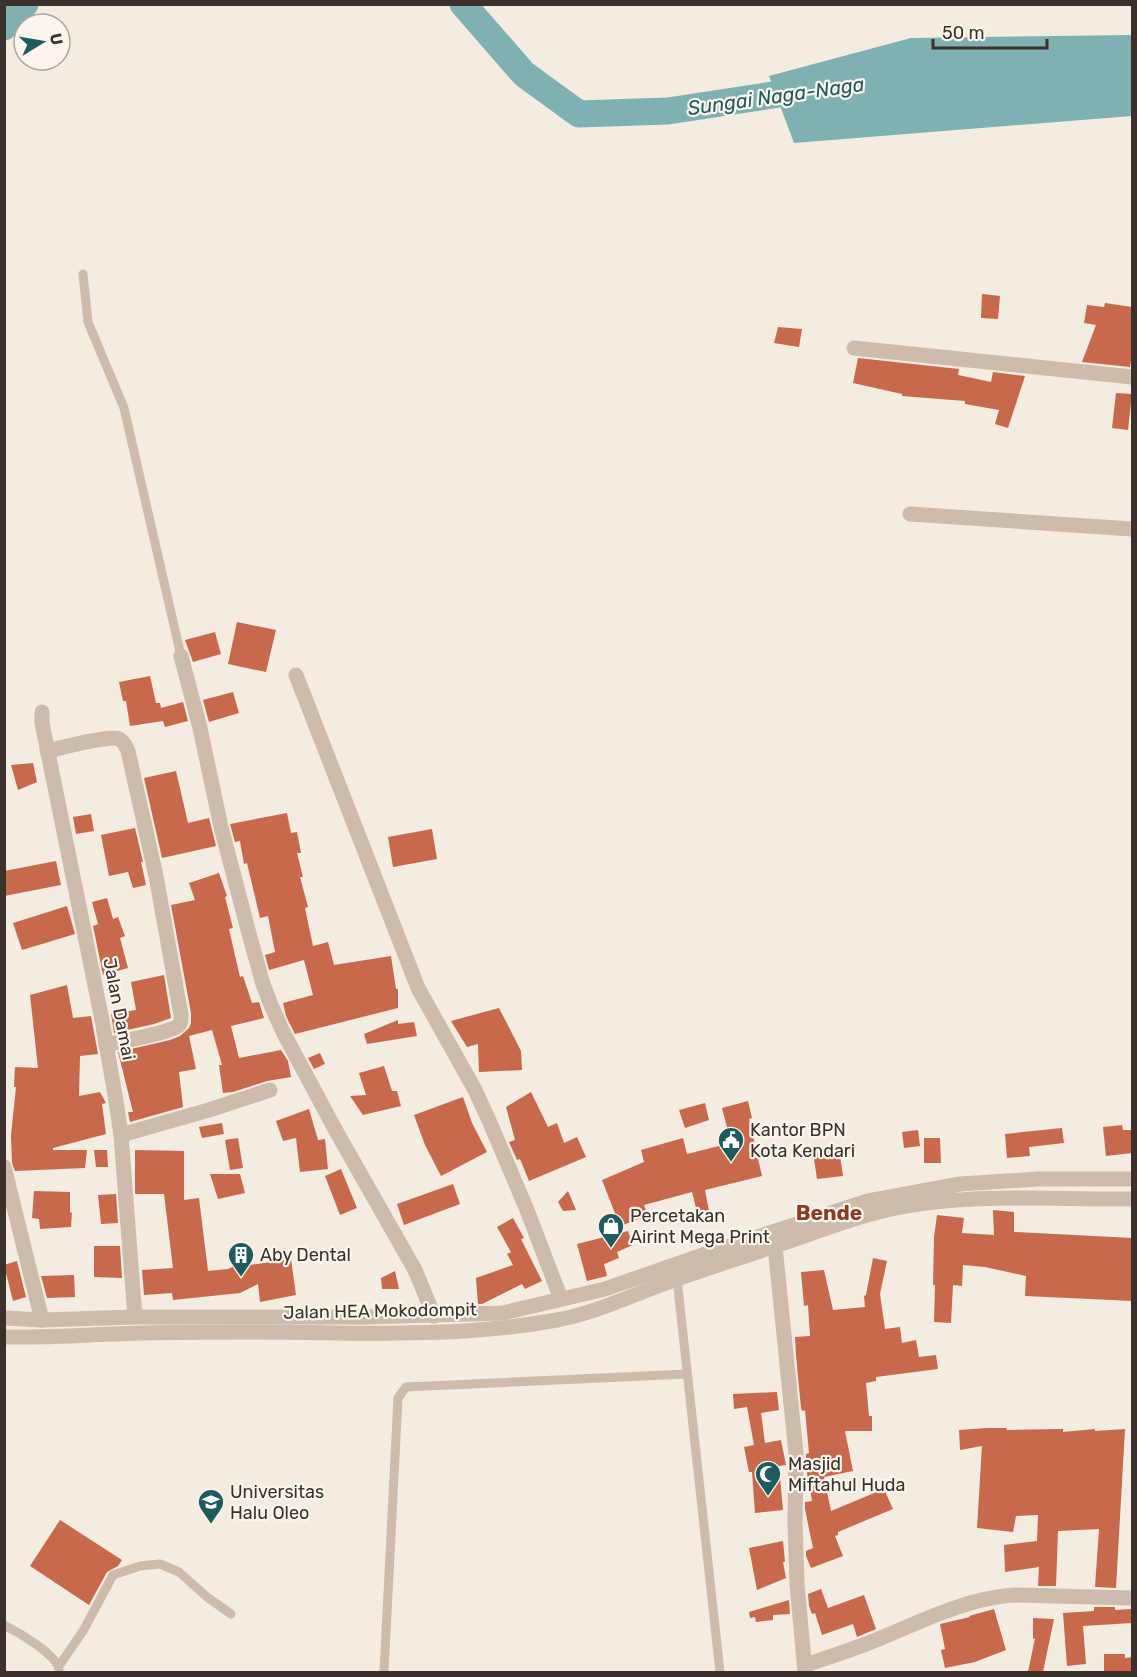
<svg xmlns="http://www.w3.org/2000/svg" width="1137" height="1677" font-family="Rubik,sans-serif">
<style>
.water{fill:#7fb0b2}
.lines{fill:none;stroke-linecap:round;stroke-linejoin:round}
.river{stroke:#7fb0b2;stroke-width:27}
.building{fill:#c8694b}
.service{stroke:#cdbbac;stroke-width:9}
.minor{stroke:#cdbbac;stroke-width:15}
.tertiary{stroke:#cdbbac;stroke-width:15}
.labels{text-anchor:middle;dominant-baseline:central;stroke-width:4.5;stroke-linejoin:round;paint-order:stroke}
.street-label{font-size:18px;fill:#3b302b;stroke:#fbf5ee}
.poi-label{font-size:18px;fill:#3b302b;stroke:#fbf5ee;text-anchor:start}
.water-label{font-size:20px;font-style:italic;fill:#1f5a5e;stroke:#fbf5ee}
.quarter-label{font-size:21px;font-weight:bold;fill:#8c3b22;stroke:#fbf5ee}
</style>
<rect width="100%" height="100%" fill="#f4ebe1"/>
<path class="water" d="M1132 35V116L794 143 769 76 911 38Z"/>
<g class="lines">
<g class="river">
<path d="M463 4 524 74 579 114 668 111 812 89"/>
<path d="M4 27 25 4"/>
</g>
</g>
<g class="building">
<path d="M982 294 1000 296 998 319 981 318Z"/>
<path d="M1105 303 1132 307V354L1130 367 1082 362 1096 325 1084 323 1087 305 1104 307Z"/>
<path d="M778 327 802 329 799 347 774 343Z"/>
<path d="M858 358 959 369 958 375 991 382 993 372 1025 376 1008 428 995 424 999 410 965 404V401L902 396V394L853 383Z"/>
<path d="M1116 393 1132 394 1128 430 1112 428Z"/>
<path d="M237 622 276 630 266 672 228 664Z"/>
<path d="M215 632 221 654 193 662 185 640Z"/>
<path d="M150 676 156 703H160L161 708 183 702 188 721 165 727 163 721 130 726 126 701H123L119 682Z"/>
<path d="M233 692 239 713 209 722 203 700Z"/>
<path d="M33 763 37 782 18 790 11 765Z"/>
<path d="M176 771 188 823 209 818 216 846 162 858 144 778Z"/>
<path d="M287 813 291 833 297 832 301 853H297L303 877H300L308 907 305 908 313 946 328 942 334 965 391 956 396 989H398V1008L295 1034 286 1016 283 1003 313 995 304 960 269 970 265 955 275 952 268 916 260 918 247 863 244 864 240 841 235 842 230 824Z"/>
<path d="M91 814 94 831 76 834 73 817Z"/>
<path d="M135 828 143 862H141L146 885 133 888 128 872 109 876 101 835Z"/>
<path d="M432 829 437 859 393 867 388 837Z"/>
<path d="M56 861 61 885 4 896V871Z"/>
<path d="M219 873 227 896 225 897 233 928 229 929 240 977 243 976 252 1003 259 1002 264 1018 231 1026 239 1058 281 1050 288 1061 291 1077 267 1081 233 1092 223 1093 219 1065H222L212 1030 189 1036 196 1069 179 1072 183 1107 130 1122 128 1112H133L118 1052 170 1040 180 1036 189 1028 191 1023V1013L171 905 195 900 189 883Z"/>
<path d="M107 898 113 919 118 917 125 936 120 938 128 968 103 975 93 926 98 924 92 902Z"/>
<path d="M67 906 75 934 22 950 13 923Z"/>
<path d="M164 975 171 1018 154 1024 114 1033 111 1014 136 1010 131 982Z"/>
<path d="M67 985 73 1018 91 1016 98 1054 80 1056 79 1096 100 1092 106 1103 102 1104 106 1134 53 1148V1150H87L85 1168 15 1171 12 1163 11 1135 16 1087H14L15 1067 38 1068 30 995Z"/>
<path d="M499 1008 521 1051 522 1070 479 1072 478 1044 467 1047 451 1021Z"/>
<path d="M398 1020V1024L414 1022 417 1036 367 1044 364 1034Z"/>
<path d="M320 1053 325 1064 314 1069 308 1058Z"/>
<path d="M384 1066 392 1091H397L401 1106 363 1115 350 1096 366 1095 359 1073Z"/>
<path d="M531 1092 548 1127 557 1123 564 1143 577 1137 586 1157 529 1181 520 1159 517 1160 509 1142 515 1140 506 1107Z"/>
<path d="M463 1097 472 1123 487 1152 441 1176 425 1145 414 1115Z"/>
<path d="M748 1101 752 1118 749 1119 762 1176 705 1190 709 1211 697 1212 692 1192 644 1205 648 1216 620 1226 602 1180 644 1162 641 1150 683 1138 687 1154 731 1143 722 1108Z"/>
<path d="M705 1103 709 1120 685 1128 679 1110Z"/>
<path d="M309 1109 318 1140 325 1139 328 1169 300 1172 296 1138 283 1141 276 1121Z"/>
<path d="M222 1123 224 1134 202 1138 199 1127Z"/>
<path d="M1122 1125 1123 1130H1132V1153L1106 1156 1103 1127Z"/>
<path d="M1062 1128 1064 1143 1029 1147 1030 1156 1007 1158 1005 1134Z"/>
<path d="M918 1130 920 1146 904 1148 902 1132Z"/>
<path d="M238 1138 243 1168 230 1170 225 1140Z"/>
<path d="M924 1138H940L941 1163H924Z"/>
<path d="M839 1149 843 1176 817 1179 813 1152Z"/>
<path d="M94 1150H107L108 1167H96Z"/>
<path d="M135 1150 184 1151V1200L199 1198 208 1271 228 1269 250 1259V1265L291 1259 296 1295 260 1302 258 1284 240 1293 173 1300 172 1293 144 1295 142 1270 173 1268 164 1194H135Z"/>
<path d="M341 1169 357 1208 340 1215 325 1176Z"/>
<path d="M210 1174H240L245 1193 218 1199Z"/>
<path d="M453 1184 460 1204 404 1225 397 1204Z"/>
<path d="M34 1191 70 1192V1212L72 1213 71 1227 40 1229 39 1219 32 1218Z"/>
<path d="M568 1191 576 1210 563 1211 558 1202Z"/>
<path d="M116 1194 118 1223 101 1224 98 1195Z"/>
<path d="M993 1210 1014 1212V1232L1132 1238V1301L1025 1296 1026 1276 985 1267 963 1265 962 1286 953 1285 951 1323 934 1322 935 1285H933L934 1237 937 1215 964 1218 962 1233 994 1235Z"/>
<path d="M513 1218 524 1238 521 1239 542 1281 525 1289 522 1284 482 1304H478L476 1278 513 1265 507 1254 511 1252 497 1227Z"/>
<path d="M628 1231 633 1245 617 1252 619 1258 604 1264 607 1276 587 1281 577 1244Z"/>
<path d="M94 1246H120L122 1278 94 1277Z"/>
<path d="M873 1258 887 1261 880 1294 885 1329 900 1327 902 1343 916 1340 919 1357 936 1355 938 1369 876 1377V1381L866 1383 869 1416H872V1431H845L853 1471 824 1477 831 1511 884 1489 893 1509 838 1532V1535L835 1536 843 1556 811 1568 806 1556V1551L813 1548 805 1509V1502L812 1501 806 1468V1454L809 1453 805 1410 802 1411 801 1408 796 1355 795 1337 810 1336 808 1305 804 1306 801 1272 824 1270 833 1310 865 1307 864 1296 866 1295Z"/>
<path d="M17 1261 26 1297 13 1301 4 1265Z"/>
<path d="M395 1271 399 1289H382L381 1278Z"/>
<path d="M74 1275 75 1297 47 1298 41 1276Z"/>
<path d="M777 1392 779 1410 761 1413 765 1443 781 1440 786 1465 779 1466 783 1510 755 1513 752 1472H749L744 1447 754 1445 747 1407 734 1409 733 1394Z"/>
<path d="M987 1428H1007L1006 1430 1063 1429V1432L1095 1429V1431L1125 1429 1116 1588 1095 1587 1099 1529 1058 1531 1056 1586H1038L1039 1567 1005 1572 1004 1545 1037 1541 1038 1515 1016 1516 1013 1532 977 1528 982 1446 960 1450 959 1430Z"/>
<path d="M60 1520 122 1560 118 1566 107 1572 89 1605 30 1566Z"/>
<path d="M783 1541 785 1562H783L786 1578 757 1590 749 1548Z"/>
<path d="M821 1589 828 1608 864 1595 876 1629 857 1637 853 1624 822 1635 815 1613 812 1614 809 1606 808 1594Z"/>
<path d="M789 1600 790 1614 773 1615V1620L756 1622 755 1617 750 1618 749 1612Z"/>
<path d="M1094 1607H1115V1610L1132 1609V1623L1083 1626 1086 1664 1067 1666 1063 1613 1094 1611Z"/>
<path d="M994 1609 1006 1650 975 1662 945 1668 941 1650 945 1649 940 1624 970 1617 969 1616Z"/>
<path d="M1033 1618 1054 1619 1043 1672H1028L1035 1638 1033 1639Z"/>
<path d="M1104 1654H1125V1658L1132 1657V1672H1104Z"/>
</g>
<g class="lines">
<g class="service">
<path d="M83 274 88 322 124 408 181 656"/>
<path d="M677 1279 720 1672"/>
<path d="M4 1625C18 1632 58 1655 59 1670"/>
<path d="M59 1666 83 1631 113 1575 140 1566 160 1564 179 1572 207 1597 231 1614"/>
<path d="M384 1672 398 1398 406 1387 687 1374"/>
</g>
<g class="minor">
<path d="M854 348 1132 377"/>
<path d="M910 514 1132 529"/>
<path d="M181 656 200 728 221 827 251 941 263 984 271 1005 283 1032 336 1131 415 1270 434 1316"/>
<path d="M296 675 418 988 475 1090 491 1125 527 1210 561 1299"/>
<path d="M42 712V723L102 1020 116 1101 121 1135 135 1317"/>
<path d="M47 751C61 748 109 735 119 739 124 741 126 747 128 751L156 876 181 1015C181 1018 182 1022 179 1025 173 1032 119 1042 106 1045"/>
<path d="M121 1135 209 1110 270 1090"/>
<path d="M4 1167 42 1320"/>
<path d="M775 1246 796 1453 795 1522 797 1584 805 1672"/>
<path d="M805 1665C829 1657 852 1650 876 1640 920 1622 964 1599 1013 1595L1132 1598"/>
</g>
<g class="tertiary">
<path d="M4 1318 42 1320 135 1317H365L503 1313 605 1289 714 1251 868 1201 960 1184 1038 1179H1132"/>
<path d="M4 1337C51 1338 97 1334 143 1333 179 1332 216 1332 252 1332 357 1332 454 1339 557 1320 595 1313 630 1296 666 1283 704 1269 743 1257 781 1244 817 1232 854 1217 891 1209 970 1192 1052 1200 1132 1199"/>
</g>
</g>
<defs>
<g id="civic-pin" transform="scale(1.35)"><path d="M0 17L-7.5 6A9.5 9.5 0 1 1 7.5 6Z" fill="#1f5a5e" stroke="#fbf5ee"/><path d="M-.6-6.5H3V-4.5H.6V-3L4-1V1h2V6H-6V1h2V-1L-.6-3ZM-1.2 2.5V6h2.4V2.5Z" fill="#fff"/></g>
<g id="shop-pin" transform="scale(1.35)"><path d="M0 17L-7.5 6A9.5 9.5 0 1 1 7.5 6Z" fill="#1f5a5e" stroke="#fbf5ee"/><path d="M-5-2.5h2.3a2.7 3.5 0 0 1 5.4 0H5L5.5 6h-11ZM-1.5-2.5h3a1.5 2.3 0 0 0-3 0Z" fill="#fff"/></g>
<g id="building-pin" transform="scale(1.35)"><path d="M0 17L-7.5 6A9.5 9.5 0 1 1 7.5 6Z" fill="#1f5a5e" stroke="#fbf5ee"/><path d="M-4-6H4V6H1V3H-1V6H-4ZM-2.5-4.3h1.7v1.8h-1.7ZM.8-4.3h1.7v1.8H.8ZM-2.5-1h1.7V.8h-1.7ZM.8-1h1.7V.8H.8Z" fill="#fff"/></g>
<g id="mosque-pin" transform="scale(1.35)"><path d="M0 17L-7.5 6A9.5 9.5 0 1 1 7.5 6Z" fill="#1f5a5e" stroke="#fbf5ee"/><path d="M3.5-4.9A6 6 0 1 0 3.5 4.9A5 5 0 1 1 3.5-4.9Z" fill="#fff"/></g>
<g id="university-pin" transform="scale(1.35)"><path d="M0 17L-7.5 6A9.5 9.5 0 1 1 7.5 6Z" fill="#1f5a5e" stroke="#fbf5ee"/><path d="M0-5L7-2L0 1L-7-2ZM-4 1L0 2.5L4 1V4Q0 6-4 4Z" fill="#fff"/></g>
</defs>
<g fill-rule="evenodd">
<use href="#civic-pin" x="731" y="1140"/>
<use href="#shop-pin" x="611" y="1226"/>
<use href="#building-pin" x="241" y="1255"/>
<use href="#mosque-pin" x="768" y="1474"/>
<use href="#university-pin" x="211" y="1502"/>
</g>
<g class="labels">
<g class="street-label">
<text transform="translate(119 1009) rotate(79)">Jalan Damai</text>
<text transform="translate(380 1311) rotate(-1)">Jalan HEA Mokodompit</text>
</g>
<g class="poi-label">
<text x="750" y="1130">Kantor BPN<tspan x="750" dy="21">Kota Kendari</tspan></text>
<text x="630" y="1216">Percetakan<tspan x="630" dy="21">Airint Mega Print</tspan></text>
<text x="260" y="1255">Aby Dental</text>
<text x="788" y="1464">Masjid<tspan x="788" dy="21">Miftahul Huda</tspan></text>
<text x="230" y="1492">Universitas<tspan x="230" dy="21">Halu Oleo</tspan></text>
</g>
<g class="water-label">
<text transform="translate(776 96) rotate(-8)">Sungai Naga-Naga</text>
</g>
<g class="quarter-label">
<text x="829" y="1212">Bende</text>
</g>
</g>
<rect width="1137" height="1677" fill="none" stroke="#3b302b" stroke-width="12"/>
<g transform="translate(42 42) rotate(79)"><circle r="28" fill="#fbf5ee" stroke="#aea6a0" stroke-width="1.5"/>
<path d="M0-4.5L10 22L0 15L-10 22Z" fill="#1f5a5e"/>
<text y="-9" font-size="16" font-weight="bold" text-anchor="middle" fill="#3b302b">U</text>
</g>
<path d="M933 39v9h114v-9" fill="none" stroke="#3b302b" stroke-width="3"/>
<text x="942" y="39" font-size="18" fill="#3b302b" stroke="#fbf5ee" stroke-width="4.5" paint-order="stroke">50 m</text>
</svg>
